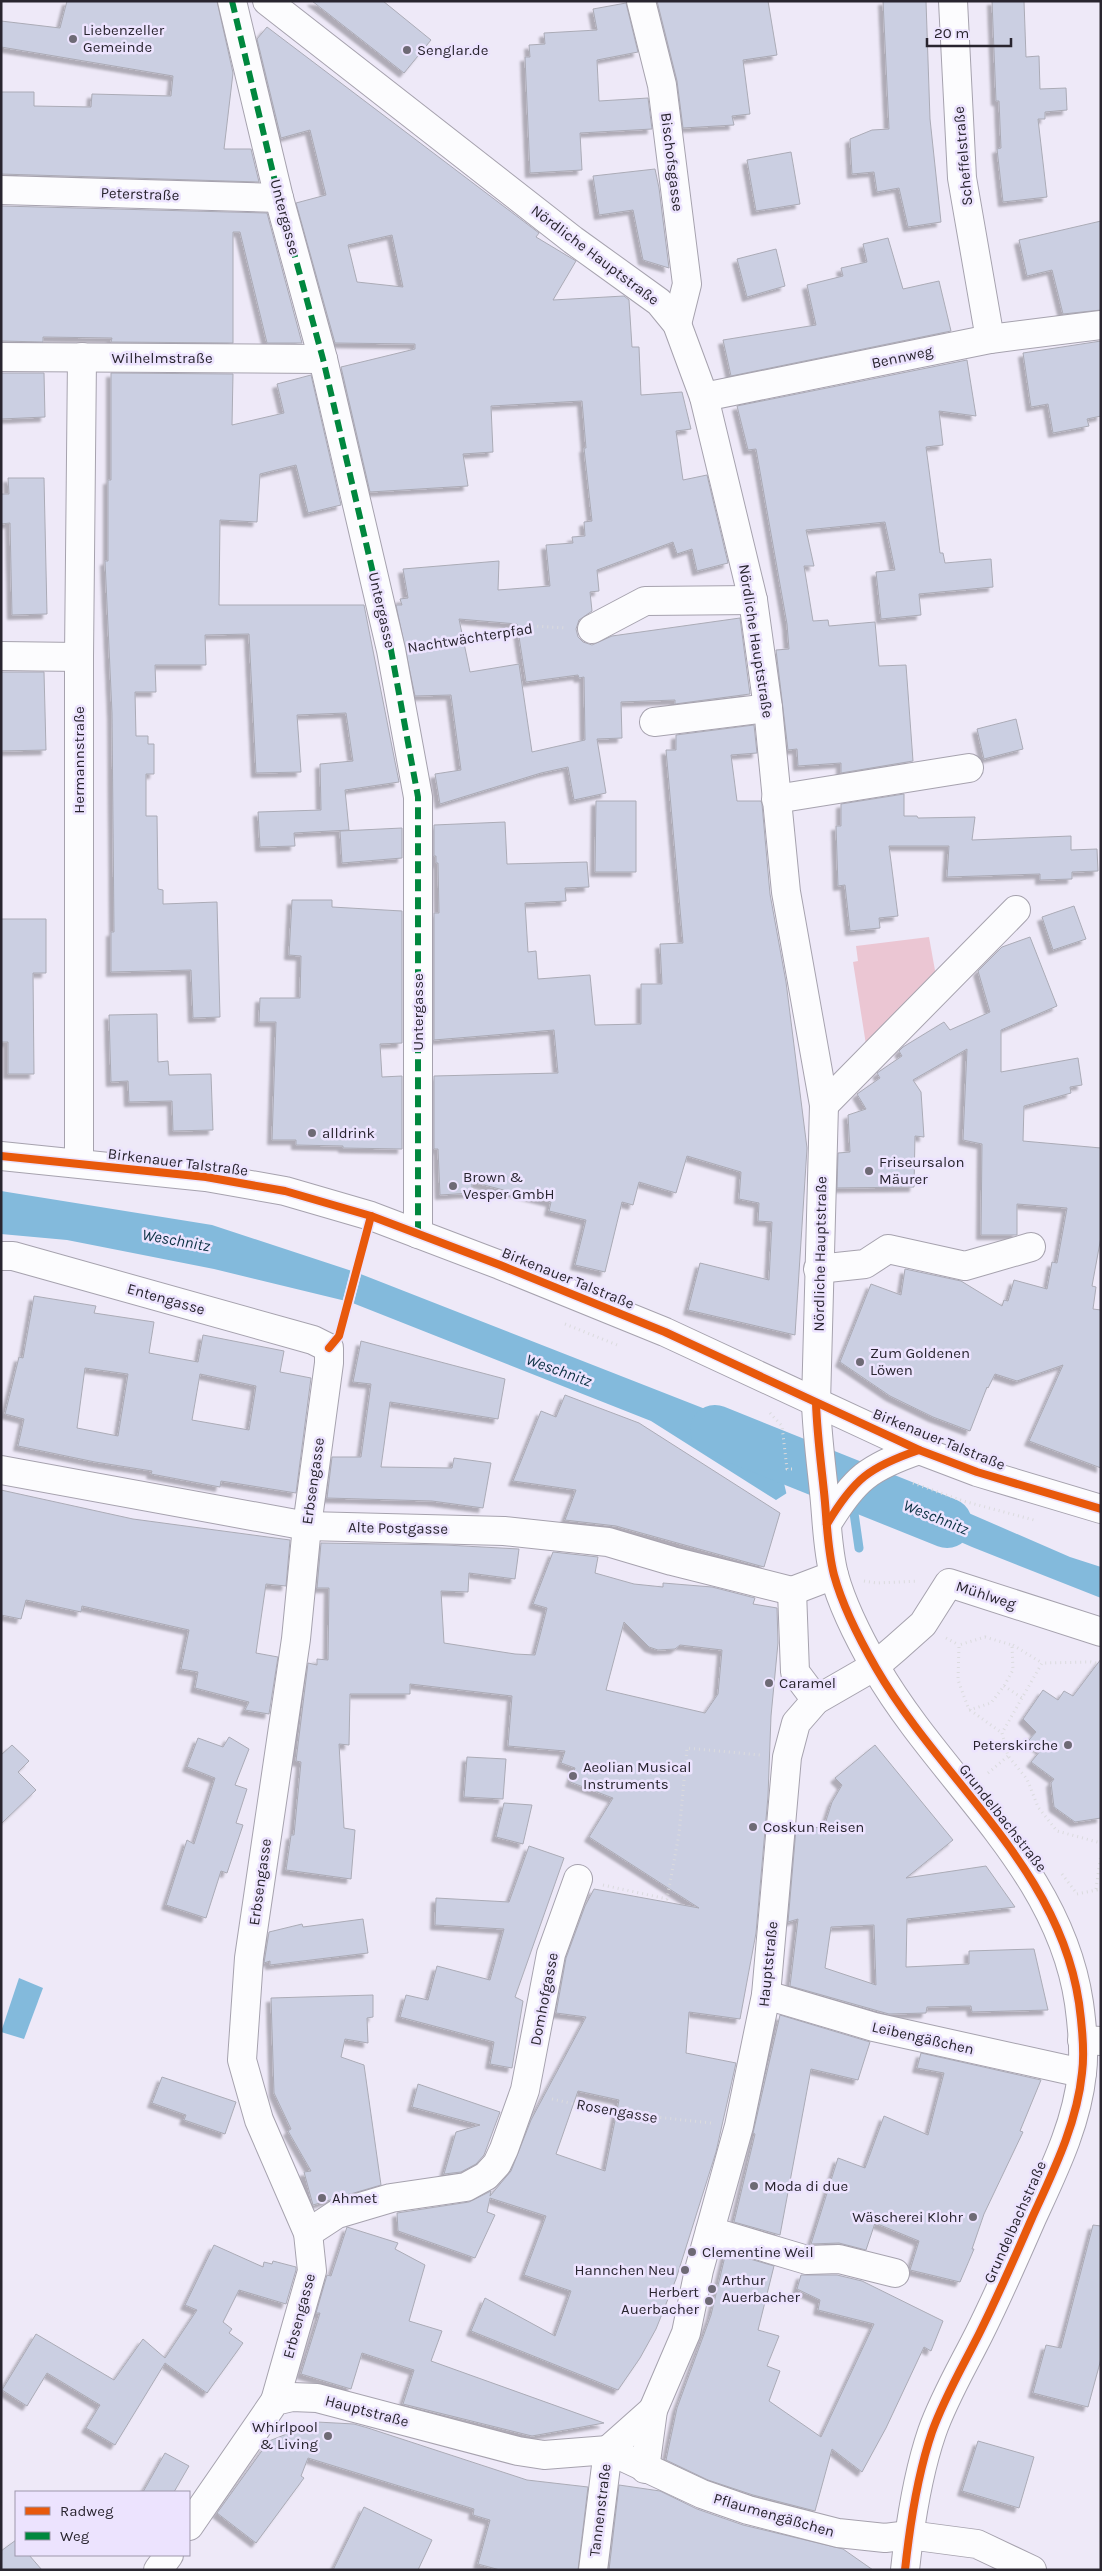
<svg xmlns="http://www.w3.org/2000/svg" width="1102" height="2571" font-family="Karla,sans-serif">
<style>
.green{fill:#ebc6d3}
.water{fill:#83badc}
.pier{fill:#eee9f8}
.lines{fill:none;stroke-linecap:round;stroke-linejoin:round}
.stream{stroke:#83badc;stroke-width:9}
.river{stroke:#83badc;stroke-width:50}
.building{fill:#cbcfe2;stroke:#ababb6;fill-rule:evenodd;filter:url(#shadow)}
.minor-casing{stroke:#a6a2ae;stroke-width:30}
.major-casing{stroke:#a6a2ae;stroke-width:30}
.path{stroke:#dbdbde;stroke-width:3;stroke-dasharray:1 4;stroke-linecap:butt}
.minor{stroke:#fcfcfe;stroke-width:28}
.major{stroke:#fcfcfe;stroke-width:28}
.quiet{stroke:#00873e;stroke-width:6;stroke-dasharray:12 6;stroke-linecap:butt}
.cycleway-casing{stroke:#ece3fe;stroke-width:11}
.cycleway{stroke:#e8590c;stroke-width:8}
.poi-dot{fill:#6e6a75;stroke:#ece3fe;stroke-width:2}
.labels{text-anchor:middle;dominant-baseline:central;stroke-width:5;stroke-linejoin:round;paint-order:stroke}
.poi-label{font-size:15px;fill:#29252f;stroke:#ece3fe;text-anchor:start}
.street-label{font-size:15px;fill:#29252f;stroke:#ece3fe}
.water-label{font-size:16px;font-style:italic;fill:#0b3143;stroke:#ece3fe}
</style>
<defs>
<filter id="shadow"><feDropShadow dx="-4.5" dy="4.5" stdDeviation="1" flood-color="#0004"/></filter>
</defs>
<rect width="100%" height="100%" fill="#eee9f8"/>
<path class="green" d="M929 937 936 976 867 1051 853 962 858 961 856 946Z"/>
<g class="water">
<path d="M1 1191 212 1225 358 1273 774 1436 787 1493 776 1500 651 1421 350 1302 214 1269 67 1240 1 1234Z"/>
<path d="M895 1485H904L1070 1557 1101 1567V1598L972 1547 878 1506Z"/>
<path d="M19 1978 43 1988 24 2039 1 2032Z"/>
</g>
<g class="pier">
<path d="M351 1268 362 1271 353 1306 342 1303Z"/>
<path d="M772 1432 777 1435 789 1493 787 1496Z"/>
<path d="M893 1483 909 1485H895L877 1508 876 1504Z"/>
</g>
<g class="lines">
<path class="stream" d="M852 1499 859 1548"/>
<path class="river" d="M715 1430 947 1523"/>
</g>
<g class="building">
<path d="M67 1H217L233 73 224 149H251L259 182 1 174V92H34V106L91 107 92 94 171 96 173 76 1 47V21L60 28Z"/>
<path d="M312 1H383L431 40 404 73Z"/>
<path d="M657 1H768L777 55 743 60 750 114 732 116 734 125 683 128 677 81Z"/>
<path d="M883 1H926L930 119 941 222 908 227 899 188 877 192 874 172 852 174 850 139 872 130 889 129Z"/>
<path d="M992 1H1024L1026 57 1039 56 1040 89 1066 88 1067 110 1045 112V119H1038L1047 197 1003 202 997 149 1001 148 999 101H996Z"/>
<path d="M626 3 638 52 597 60 599 101 648 98 652 129 580 133 582 170 530 173 525 57H530L529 45 545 44 544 33 597 30 593 9Z"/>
<path d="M267 27 539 233 536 237 576 261 553 300 624 296 629 300 632 347H639L641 395 682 392 691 429 676 431 683 480 707 475 728 563 697 571 692 549 677 554 673 542 597 570 599 591 590 592 592 611 579 620 576 629 578 637 583 642 592 645 612 636 740 618 750 694 675 704V700L621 702 622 738 597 739 606 793 574 800 568 767 541 773 440 804 435 774 461 770 451 695 415 696 396 605H402L400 599 408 598 403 569 499 561 498 590 550 586 546 545 573 543 572 537 585 536 584 522 592 521 584 448H586L582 401 491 406 493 452 463 454 468 486 370 492 341 367 415 349V344L335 343 296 203 326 195 310 130 281 138 257 39ZM392 235 403 287 357 282 348 245ZM459 619 517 624 526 682 578 675 579 678 584 677 585 740 532 752 519 664 470 672Z"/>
<path d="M791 152 800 204 756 211 747 160Z"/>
<path d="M655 169 659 188 669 268 643 260 633 210 599 215 593 176Z"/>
<path d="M1 206 267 213 302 343H267L240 232H233V343L111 342 112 338 43 337V342L1 341Z"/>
<path d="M1101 221V310L1063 314 1052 270 1027 276 1019 240Z"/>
<path d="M888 238 903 289 939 281 951 331 731 376 723 340 816 325 807 285 843 276 841 268 867 262 863 244Z"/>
<path d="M776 249 785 286 747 297 737 259Z"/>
<path d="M1101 341V416L1087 419 1089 426 1053 433 1048 404 1031 407 1023 353Z"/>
<path d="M967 360 976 416 939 411 943 445 926 447 940 553H943L945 563 991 559 993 587 919 594 921 615 881 619 876 572 895 570 885 522 806 530 814 566H804L813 621 828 620 829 626 875 622 879 666 906 665 913 761 841 773V763L798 766 797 749 788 750 776 650 789 649 787 624 756 449 748 450 737 406Z"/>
<path d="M1 373H44L45 417 1 419Z"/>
<path d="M111 373 233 374 232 425 284 413 277 384 311 375 341 505 308 513 296 465 260 474 257 522 220 520 219 605H364L399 782 345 790 349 830 294 833 295 846 260 847 258 812 321 810 320 764 353 761 346 713 297 715 301 772 256 773 249 634 205 635 206 665H155L156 692H135L136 736H148V744H154V774H146V816H157L158 889 163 890V904L217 902 220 1017 193 1018 191 970 111 972V932H114L112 713 105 561H108V480H111Z"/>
<path d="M8 478H44L47 614 12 615 10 523 1 524V494H9Z"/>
<path d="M1 672H44L46 750 1 751Z"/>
<path d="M1016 719 1023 749 984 759 977 729Z"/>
<path d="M754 725 757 753 731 755 737 801H761L762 804 770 894 786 982 807 1148 795 1335 688 1310 700 1263 769 1280 772 1222 758 1221 759 1203 739 1199 741 1172 687 1156 676 1193 639 1182 633 1205 622 1202 605 1272 575 1265 586 1220 549 1211 551 1202 472 1182V1193L440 1195 438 1149H434V1076L558 1073 554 1030 434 1040V913H439L438 863H436V856H434V825L505 822 507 864 587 862 589 887 565 888 566 901 525 903 528 952 536 951 538 979 590 975 595 1025 641 1024V984H662L660 944 683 943 666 750H676V735Z"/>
<path d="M904 794V816H917L918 818 975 817 972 840 1071 836V850L1097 849 1098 871 1072 872V879L1040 880V874L947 877 949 846H889L898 916 879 918 880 928 850 931 845 885 838 886 836 826H841V804Z"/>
<path d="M596 801H636V872H595Z"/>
<path d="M402 828V858L342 863 340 831Z"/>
<path d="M292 900H332V907L402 911V1043L380 1044 382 1077 402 1076V1149L343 1148V1146L296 1145V1140H272L276 1022H259L260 998H300L301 956 289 955Z"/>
<path d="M1074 906 1086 939 1053 950 1042 917Z"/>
<path d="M1 919H46V973H33L34 1074H8V1042H1Z"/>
<path d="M1030 937 1057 1006 1001 1030V1072L1078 1058 1082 1085 1070 1087 1071 1093 1024 1106 1023 1141 1101 1148V1237L1092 1286 1096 1287 1093 1309 1101 1310V1468L1029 1441 1063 1365 1017 1381 995 1374 988 1388 987 1387 970 1431 933 1417 890 1396 840 1362 871 1284 901 1295 905 1269 961 1281 1002 1306 1004 1300 1008 1301 1014 1280 1047 1289 1052 1262 1057 1263 1067 1208 1017 1204V1235H981L982 1144 963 1140 967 1049 913 1080 921 1092 924 1137 915 1136 914 1187 837 1188 838 1153 850 1152 848 1115 866 1109 857 1094 880 1078 877 1073 902 1056 899 1051 903 1047 944 1022 950 1030 990 1012 978 971 1002 947Z"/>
<path d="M157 1014 158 1062 168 1061 169 1075 211 1074 213 1130 173 1131 172 1101 129 1102 128 1081 111 1082 109 1015Z"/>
<path d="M34 1296 96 1306 94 1313 154 1322 149 1353 198 1362 203 1335 284 1351 280 1372 311 1378 296 1493 221 1481 220 1487 151 1474 152 1471 95 1462 18 1446 24 1419 5 1414 19 1357 23 1358ZM85 1368 128 1374 118 1436 77 1428ZM200 1374 256 1386 249 1430 192 1420Z"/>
<path d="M361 1341 505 1379 498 1419 390 1402 381 1467 452 1468 454 1458 491 1463 483 1508 432 1501 327 1498 332 1457H361L371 1384 353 1382Z"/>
<path d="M565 1395 639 1423 780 1513 764 1567 616 1526 565 1520 576 1490 513 1481 541 1411 556 1417Z"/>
<path d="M1 1490 133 1519 290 1540 286 1586 266 1584 256 1653 278 1657 269 1714 245 1710 249 1702 195 1688 198 1672 181 1669 189 1630 82 1606 81 1612 26 1600 21 1619 1 1615Z"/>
<path d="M321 1543 445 1545 519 1549 515 1579 469 1573 468 1592 441 1591 444 1643 515 1654 535 1655 547 1608 533 1604 553 1552 598 1557 595 1573 634 1584 663 1587V1583L712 1587 755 1598 753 1604 777 1608 778 1643 771 1716 768 1796 756 1933 740 2019 689 2012 686 2053 736 2063 716 2152 676 2279 656 2329 640 2358 618 2390 471 2331 485 2298 555 2336 571 2291 524 2275 546 2216 490 2198 487 2212 495 2215 475 2258 398 2231 397 2213 469 2202 491 2191 490 2196 511 2171 531 2120 586 2017 556 2013 566 1958 585 1906 594 1889 699 1908 589 1837 613 1798 570 1782 575 1768 561 1763 565 1751 508 1746 512 1696 410 1684V1694H350L349 1745 339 1744 344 1828 355 1830 351 1879 286 1870 291 1835H294L301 1762 296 1761 308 1663 317 1665V1659L328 1660 329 1588H317ZM624 1622 649 1647 658 1650 675 1649 680 1645 722 1650 718 1694 705 1713 606 1690ZM578 2091 619 2100 605 2171 556 2154Z"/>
<path d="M1101 1659V1818L1075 1822 1054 1807 1051 1783 1054 1779 1031 1762 1041 1750 1029 1740 1036 1732 1023 1719 1043 1690 1058 1700 1064 1691 1073 1696Z"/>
<path d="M229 1737 249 1749 235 1785 247 1789 236 1823 243 1825 227 1873 221 1871 206 1918 166 1905 187 1840 194 1844 215 1778 187 1767 198 1738 223 1747Z"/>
<path d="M12 1745 29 1761 18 1772 36 1790 1 1824V1755Z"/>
<path d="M875 1745 953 1840 906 1878 986 1866 1015 1907 907 1919 906 1967 969 1964V1951L1034 1949 1048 2010 972 2012 971 2006 927 2007 926 2013 889 2014 790 1986 798 1919 788 1922 796 1829 824 1827 832 1802 842 1785 835 1778ZM874 1925 876 1985 825 1968 831 1927Z"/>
<path d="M467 1757 506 1759 503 1799 464 1797Z"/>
<path d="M504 1803 532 1805 523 1844 496 1837Z"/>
<path d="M529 1846 564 1858 515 1997 523 2001 512 2068 490 2064 494 2042 400 2017 406 1995 428 2000 437 1966 490 1980 504 1929 435 1925 436 1898 509 1902Z"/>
<path d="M363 1919 368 1953 270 1965V1961L264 1963 269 1932 302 1924 303 1927Z"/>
<path d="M373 1995V2017L367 2018 368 2043 345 2039 341 2057 364 2065 381 2185 313 2205 304 2172 311 2171 288 2131 291 2129 274 2093 271 1998Z"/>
<path d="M780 2015 870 2042 858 2080 811 2069 780 2235 734 2222 755 2134 753 2133Z"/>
<path d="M921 2053 1041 2080 1020 2131 1023 2132 984 2214 972 2249H974L960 2282 910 2270 919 2241 875 2223 866 2250 839 2243 811 2244 838 2158 865 2168 884 2116 928 2135 944 2073 917 2068Z"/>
<path d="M162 2077 236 2102 225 2134 184 2120 186 2115 152 2103Z"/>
<path d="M418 2084 500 2112 484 2155 476 2164 461 2172 444 2174 456 2132 480 2125 412 2107Z"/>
<path d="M1093 2225 1101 2226V2359L1088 2407 1033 2393 1046 2345 1061 2348Z"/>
<path d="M347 2227 398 2243 395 2249 425 2265 409 2321 442 2331 431 2361 604 2423 532 2436 403 2404 414 2370 362 2353 351 2389 301 2374 320 2313H316L327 2275 331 2276Z"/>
<path d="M214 2245 263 2267 264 2262 272 2264 273 2261 296 2267V2270L286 2304 239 2290 223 2322 232 2329 229 2333 243 2343 207 2393 165 2363 115 2445 86 2428 100 2405 47 2373 27 2406 2 2390 36 2334 114 2380 143 2339 165 2358 197 2310 185 2305Z"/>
<path d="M726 2252 774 2266 758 2330 779 2336 767 2366 780 2371 769 2401 821 2437 874 2324 818 2310 820 2300 797 2289 801 2275H837L862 2281 943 2321 931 2351 924 2347 886 2428 862 2472 832 2449 815 2511 753 2495 708 2480 666 2460 677 2408 711 2315Z"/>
<path d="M317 2422 354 2424 368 2428 527 2480 588 2487 578 2570H500L478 2564 490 2520 473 2515 474 2509 308 2458 301 2476 304 2478 256 2543 217 2513 269 2441Z"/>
<path d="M978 2441 1034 2457 1019 2508 962 2491Z"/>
<path d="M165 2453 189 2466 174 2492H143Z"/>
<path d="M619 2485 660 2491 697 2509 743 2525 843 2549 873 2570H609Z"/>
<path d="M364 2507 432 2540 418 2570H333Z"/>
<path d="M16 2540V2555H29L42 2570H1V2551Z"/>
</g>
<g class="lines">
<g class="minor-casing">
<g id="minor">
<path d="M232 1 279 198 323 359 391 650 418 797V1234"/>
<path d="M267 1 573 240 659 302 677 324 704 397 753 600 768 708 786 892 824 1105 816 1403"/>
<path d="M641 1 662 85 687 284 677 324"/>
<path d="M953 1 962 178 990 339"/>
<path d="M1 190 279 198"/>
<path d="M1 357 323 359"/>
<path d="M704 397 990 339 1101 325"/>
<path d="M592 629 645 601 753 600"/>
<path d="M1 656 79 657"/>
<path d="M654 722 768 708"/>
<path d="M776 799 969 768"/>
<path d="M824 1105 1016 910"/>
<path d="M79 1163V657L82 357"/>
<path d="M1 1256H13L313 1340 329 1348V1363L307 1526 296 1639 249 1958 242 2060 259 2120 308 2233 312 2271 275 2401"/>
<path d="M818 1269 865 1264 888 1249 965 1266 1031 1247"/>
<path d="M1 1470 307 1526 504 1531 608 1542 672 1561 792 1591"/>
<path d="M792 1591 795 1672 816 1700"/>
<path d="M792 1591 834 1575"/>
<path d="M766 1995 874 2027 1082 2073"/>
<path d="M1082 2040 1101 2041"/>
<path d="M710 2231 807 2260 839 2259 895 2273"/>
<path d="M308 2233 337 2214 391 2198 466 2187 486 2176 497 2164 504 2149 525 2090 551 1954 578 1879"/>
<path d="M608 2450 653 2410"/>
<path d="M645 2469 653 2410 686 2333 699 2270 739 2126 766 1995 787 1757 796 1723 816 1700 875 1666 896 1648 923 1624 949 1583 1101 1632"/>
<path d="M189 2526 275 2401 292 2397 317 2398 518 2451 544 2455 608 2450 702 2494 748 2510 838 2533 885 2538 909 2535 977 2544 1032 2570"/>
<path d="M158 2570 169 2555"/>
<path d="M593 2570 608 2450"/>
</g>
</g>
<g class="major-casing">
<g id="major">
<path d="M1 1156 206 1177 285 1191 371 1216 500 1265 665 1332 919 1450 977 1472 1101 1509"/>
<path d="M816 1403C817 1433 821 1463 824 1492 827 1520 827 1548 834 1575 842 1604 861 1642 876 1668 942 1782 1059 1867 1079 2003 1082 2025 1085 2051 1082 2073 1077 2124 1053 2172 1032 2218 1015 2257 998 2296 979 2334 963 2366 944 2398 932 2432 917 2476 910 2523 905 2570"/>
<path d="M827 1524C854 1479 869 1467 919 1450"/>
</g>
</g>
<g class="path">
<path d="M419 646 534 626 566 628"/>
<path d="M565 1324 617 1345"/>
<path d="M770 1413 782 1426 787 1469H795"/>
<path d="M913 1483 963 1501 1034 1520"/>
<path d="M864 1581 877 1583 918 1581"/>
<path d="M985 1637 1012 1645 1013 1670 1004 1686 991 1703 969 1710 958 1680 959 1645Z"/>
<path d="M946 1638 959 1645"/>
<path d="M1013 1645 1042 1663"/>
<path d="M1101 1664 1091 1662 1042 1663 1002 1733 1008 1756 1027 1779 1038 1807 1057 1831 1101 1843"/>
<path d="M1004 1686 1022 1698"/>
<path d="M970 1710 1002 1733"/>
<path d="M988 1773 1008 1756"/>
<path d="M1062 1874 1077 1894"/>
<path d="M603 1885 667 1899 679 1834 687 1748 760 1755"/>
<path d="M1096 1889 1101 1854"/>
<path d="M1077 1894 1101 1889"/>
<path d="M552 2099 610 2112 711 2123"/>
</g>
<use href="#minor" class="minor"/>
<use href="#major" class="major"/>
<path class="quiet" d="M232 1 279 198 323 359 391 650 418 797V1234"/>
<g class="cycleway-casing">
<g id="cycleway">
<path d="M1 1156 206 1177 285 1191 371 1216 500 1265 665 1332 919 1450 977 1472 1101 1509"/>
<path d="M329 1348 339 1336 371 1216"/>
<path d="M816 1403C817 1433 821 1463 824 1492 827 1520 827 1548 834 1575 842 1604 861 1642 876 1668 942 1782 1059 1867 1079 2003 1082 2025 1085 2051 1082 2073 1077 2124 1053 2172 1032 2218 1015 2257 998 2296 979 2334 963 2366 944 2398 932 2432 917 2476 910 2523 905 2570"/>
<path d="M827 1524C854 1479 869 1467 919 1450"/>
</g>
</g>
<use href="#cycleway" class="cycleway"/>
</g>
<g class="poi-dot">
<circle cx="73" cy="39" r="5"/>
<circle cx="407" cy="50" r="5"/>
<circle cx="312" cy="1133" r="5"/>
<circle cx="869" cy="1171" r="5"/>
<circle cx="453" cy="1186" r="5"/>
<circle cx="860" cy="1362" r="5"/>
<circle cx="769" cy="1683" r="5"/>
<circle cx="1068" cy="1745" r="5"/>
<circle cx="573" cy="1776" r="5"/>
<circle cx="753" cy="1827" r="5"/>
<circle cx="754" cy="2186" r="5"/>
<circle cx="322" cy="2198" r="5"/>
<circle cx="973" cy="2217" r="5"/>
<circle cx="692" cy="2252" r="5"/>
<circle cx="685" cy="2270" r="5"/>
<circle cx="712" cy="2289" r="5"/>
<circle cx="709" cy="2301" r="5"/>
<circle cx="328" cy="2436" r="5"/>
</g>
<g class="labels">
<g class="poi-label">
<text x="83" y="30">Liebenzeller<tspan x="83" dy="17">Gemeinde</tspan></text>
<text x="417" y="50">Senglar.de</text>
<text x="322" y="1133">alldrink</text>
<text x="879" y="1162">Friseursalon<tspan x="879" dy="17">Mäurer</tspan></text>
<text x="463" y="1177">Brown &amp;<tspan x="463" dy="17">Vesper GmbH</tspan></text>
<text x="870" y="1353">Zum Goldenen<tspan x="870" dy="17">Löwen</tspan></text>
<text x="779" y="1683">Caramel</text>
<text x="1058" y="1745" text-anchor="end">Peterskirche</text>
<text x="583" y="1767">Aeolian Musical<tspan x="583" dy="17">Instruments</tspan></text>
<text x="763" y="1827">Coskun Reisen</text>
<text x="764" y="2186">Moda di due</text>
<text x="332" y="2198">Ahmet</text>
<text x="963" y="2217" text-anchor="end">Wäscherei Klohr</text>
<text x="702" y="2252">Clementine Weil</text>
<text x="675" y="2270" text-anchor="end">Hannchen Neu</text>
<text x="722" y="2280">Arthur<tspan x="722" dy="17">Auerbacher</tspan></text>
<text x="699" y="2292" text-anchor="end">Herbert<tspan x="699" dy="17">Auerbacher</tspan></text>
<text x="318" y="2427" text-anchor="end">Whirlpool<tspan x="318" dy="17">&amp; Living</tspan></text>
</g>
<g class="street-label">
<text transform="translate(963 156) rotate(-95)">Scheffelstraße</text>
<text transform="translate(672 162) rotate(83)">Bischofsgasse</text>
<text transform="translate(140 194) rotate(2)">Peterstraße</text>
<text transform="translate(285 217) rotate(75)">Untergasse</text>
<text transform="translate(595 255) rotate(37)">Nördliche Hauptstraße</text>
<text transform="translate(902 357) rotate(-12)">Bennweg</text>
<text x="162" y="358">Wilhelmstraße</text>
<text transform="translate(382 610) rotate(77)">Untergasse</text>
<text transform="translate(470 638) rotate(-9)">Nachtwächterpfad</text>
<text transform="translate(756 641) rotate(81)">Nördliche Hauptstraße</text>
<text transform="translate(79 760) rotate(-90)">Hermannstraße</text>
<text transform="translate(418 1012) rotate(-90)">Untergasse</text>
<text transform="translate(178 1162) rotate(7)">Birkenauer Talstraße</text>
<text transform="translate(820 1254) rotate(-89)">Nördliche Hauptstraße</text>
<text transform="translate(568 1278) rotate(22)">Birkenauer Talstraße</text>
<text transform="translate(166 1299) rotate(16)">Entengasse</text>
<text transform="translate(939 1439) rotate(22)">Birkenauer Talstraße</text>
<text transform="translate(313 1481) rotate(-82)">Erbsengasse</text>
<text transform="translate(398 1528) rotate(1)">Alte Postgasse</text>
<text transform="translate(986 1595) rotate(18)">Mühlweg</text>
<text transform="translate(1003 1818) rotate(52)">Grundelbachstraße</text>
<text transform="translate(260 1882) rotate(-82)">Erbsengasse</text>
<text transform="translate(768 1964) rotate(-84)">Hauptstraße</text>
<text transform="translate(544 1999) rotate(-79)">Domhofgasse</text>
<text transform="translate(923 2038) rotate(13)">Leibengäßchen</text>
<text transform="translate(617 2111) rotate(10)">Rosengasse</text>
<text transform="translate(1015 2222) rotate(-66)">Grundelbachstraße</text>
<text transform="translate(299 2316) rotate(-75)">Erbsengasse</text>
<text transform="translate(367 2411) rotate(15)">Hauptstraße</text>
<text transform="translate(600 2510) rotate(-83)">Tannenstraße</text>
<text transform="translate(774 2515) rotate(16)">Pflaumengäßchen</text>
</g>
<g class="water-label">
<text transform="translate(176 1240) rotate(10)">Weschnitz</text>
<text transform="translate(559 1370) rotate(20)">Weschnitz</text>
<text transform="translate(936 1517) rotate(22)">Weschnitz</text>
</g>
</g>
<rect width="1102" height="2571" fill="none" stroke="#29252f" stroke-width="5"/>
<rect x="15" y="2491" width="175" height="65" fill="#ece3fe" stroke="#9e97ab"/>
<rect x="25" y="2507" width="25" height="8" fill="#e8590c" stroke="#9e97ab"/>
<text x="60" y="2516" font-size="15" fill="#29252f">Radweg</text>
<rect x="25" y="2532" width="25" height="8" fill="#00873e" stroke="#9e97ab"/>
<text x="60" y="2541" font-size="15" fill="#29252f">Weg</text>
<path d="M927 38v8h84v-8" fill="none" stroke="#29252f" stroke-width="2.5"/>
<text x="934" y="38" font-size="15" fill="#29252f" stroke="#ece3fe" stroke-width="4" paint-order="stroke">20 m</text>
</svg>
